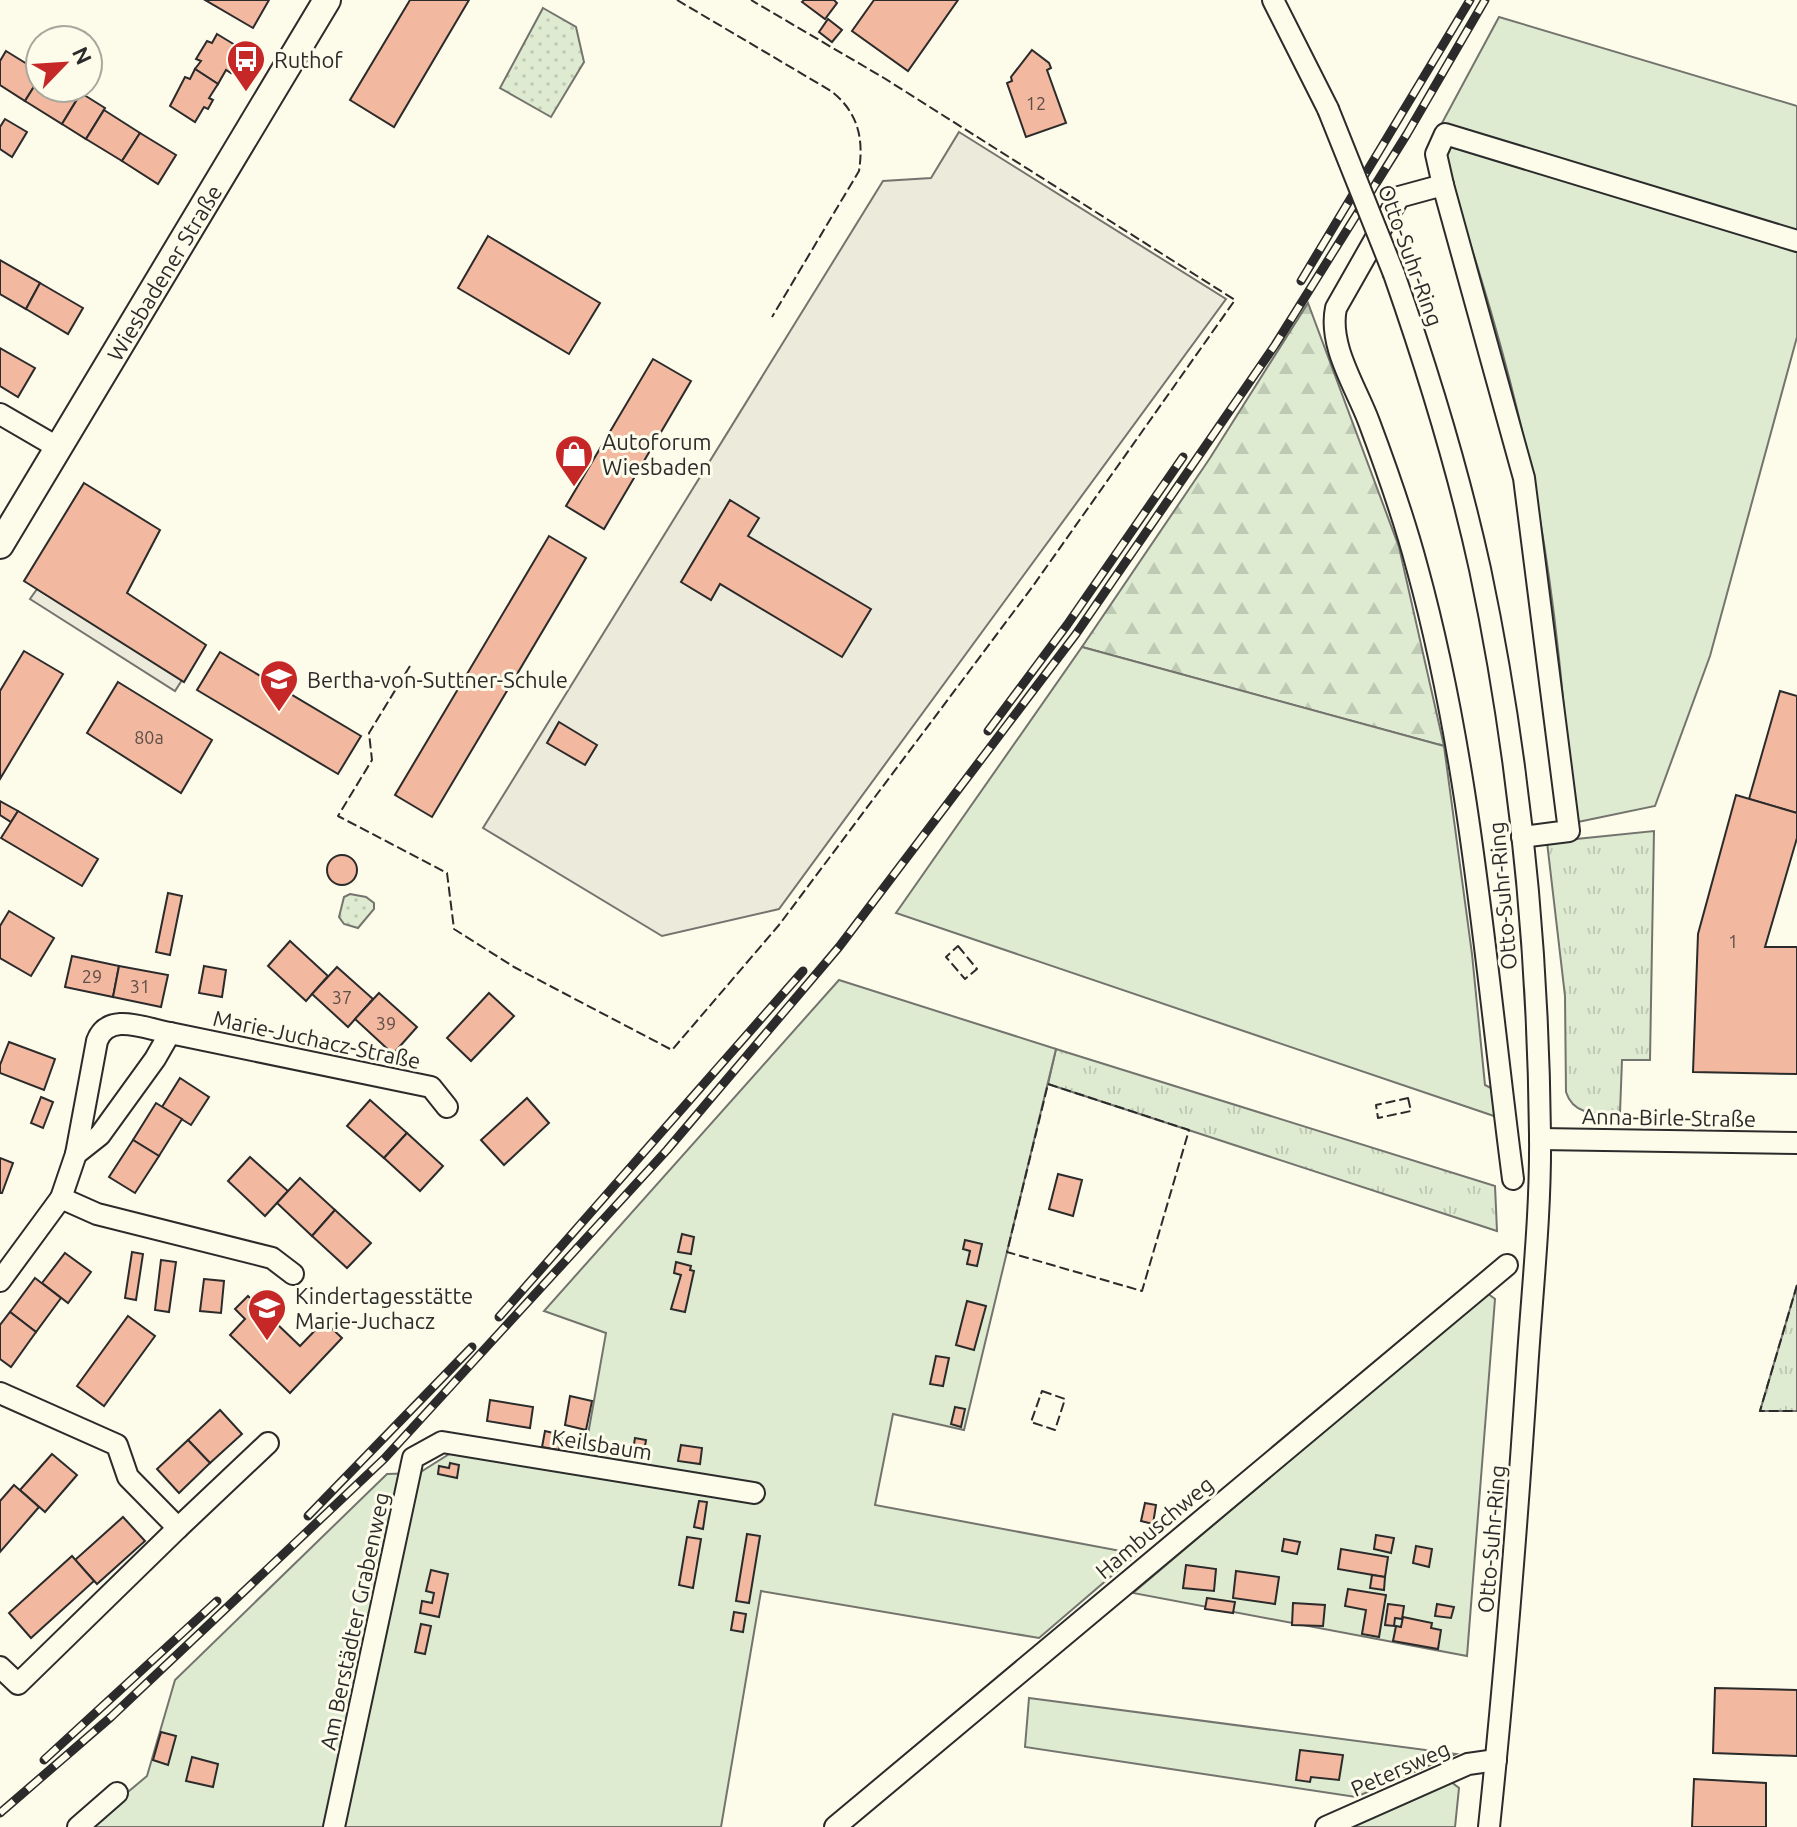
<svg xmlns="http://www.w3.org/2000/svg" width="1797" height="1827" font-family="Ubuntu,sans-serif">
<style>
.grass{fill:url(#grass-tufts);stroke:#74746e;stroke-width:2}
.forest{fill:url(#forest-firs);stroke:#74746e;stroke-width:2}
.park{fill:url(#park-dots);stroke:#74746e;stroke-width:2}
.garden{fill:#deebd1;stroke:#74746e;stroke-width:2}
.parking{fill:#eceadb;stroke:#74746e;stroke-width:2}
.building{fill:#f2b8a0;stroke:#2b2b2b;stroke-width:2}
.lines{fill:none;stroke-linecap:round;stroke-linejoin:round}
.minor-casing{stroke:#2b2b2b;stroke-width:24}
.major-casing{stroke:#2b2b2b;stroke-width:30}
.minor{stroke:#fdfbea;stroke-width:20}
.major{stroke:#fdfbea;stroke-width:26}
.rail-casing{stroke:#2b2b2b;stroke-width:9}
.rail{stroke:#fdfbea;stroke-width:6;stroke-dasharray:18;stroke-linecap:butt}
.minor-bridge-casing{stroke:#2b2b2b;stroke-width:24;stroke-linecap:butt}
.minor-bridge{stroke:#fdfbea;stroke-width:20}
.fence{stroke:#2b2b2b;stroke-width:2;stroke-dasharray:10 4;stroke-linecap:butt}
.labels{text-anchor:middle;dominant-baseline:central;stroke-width:6;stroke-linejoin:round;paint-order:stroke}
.number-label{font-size:18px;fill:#5d4e48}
.poi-label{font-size:22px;fill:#2b2b2b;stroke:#fdfbea;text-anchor:start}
.street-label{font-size:22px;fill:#2b2b2b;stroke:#fdfbea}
</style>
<defs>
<pattern id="grass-tufts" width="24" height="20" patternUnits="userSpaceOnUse" patternTransform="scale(2)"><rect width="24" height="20" fill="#deebd1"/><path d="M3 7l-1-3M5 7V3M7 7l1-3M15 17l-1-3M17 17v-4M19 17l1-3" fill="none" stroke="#bfcab4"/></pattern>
<pattern id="forest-firs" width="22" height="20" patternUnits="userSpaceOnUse" patternTransform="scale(2)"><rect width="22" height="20" fill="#deebd1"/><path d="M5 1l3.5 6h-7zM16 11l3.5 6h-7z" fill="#bfcab4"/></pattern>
<pattern id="park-dots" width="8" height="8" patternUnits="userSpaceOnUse" patternTransform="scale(2)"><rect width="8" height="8" fill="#deebd1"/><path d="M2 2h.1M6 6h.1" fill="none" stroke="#bfcab4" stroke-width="1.8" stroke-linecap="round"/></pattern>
</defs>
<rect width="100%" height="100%" fill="#fdfbea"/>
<g class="grass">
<path d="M1654 831 1650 1060H1622L1620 1113C1598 1113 1574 1117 1566 1092L1565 996 1547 842Z"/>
<path d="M1056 1049 1495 1186 1497 1231 1048 1084Z"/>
<path d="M1797 1285V1411H1760Z"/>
</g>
<path class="forest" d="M1308 303 1399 547 1444 746 1082 647 1210 458Z"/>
<g class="park">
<path d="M543 8 576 27 584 62 551 117 500 88Z"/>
<path d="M350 894 366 897 374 903V909L358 928 344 924 339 917 344 897Z"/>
</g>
<g class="garden">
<path d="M1499 17 1797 106V337L1710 656 1655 806 1573 823C1565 712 1556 602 1535 492 1512 371 1474 252 1435 136Z"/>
<path d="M1082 647 1444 746 1472 954 1485 1085 1493 1089 1494 1116 896 913Z"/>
<path d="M839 980 1056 1049 964 1430 893 1414 875 1505 1137 1554 1039 1638 761 1591 721 1827H86L147 1776 175 1680 387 1474 419 1473 454 1451 581 1474 606 1333 544 1311Z"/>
<path d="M1487 1293 1495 1299 1467 1656 1133 1593Z"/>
<path d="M1029 1698 1456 1754 1356 1797 1025 1747Z"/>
<path d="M1450 1781 1459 1788 1455 1827H1349Z"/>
</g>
<g class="parking">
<path d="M959 132 1226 299 779 909 662 936 483 828 883 181 931 178Z"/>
<path d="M37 589 182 680 175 691 30 599Z"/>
</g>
<g class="building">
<path d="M205 0H269L253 28Z"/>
<path d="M410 0H469L394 127 350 100Z"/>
<path d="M804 0H834L837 3 825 19 802 2Z"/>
<path d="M874 0H958L908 71 852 31Z"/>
<path d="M828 19 842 30 832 42 819 32Z"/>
<path d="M217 34 240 48 232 61 236 64 231 73 226 70 218 84 195 69 201 61 196 59 207 41 212 43Z"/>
<path d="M1032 50 1049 63 1051 68 1047 70 1066 123 1026 137 1007 83 1012 81 1011 77Z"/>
<path d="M6 51 40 72V77L25 101 0 85V61Z"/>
<path d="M195 69 218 84 209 98 213 100 208 109 204 107 195 122 170 106 185 77 190 79Z"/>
<path d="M40 77V88H66L79 96 62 124 25 101Z"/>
<path d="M81 93 105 108 86 139 62 124Z"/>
<path d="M104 110 140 133 122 161 86 139Z"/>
<path d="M5 119 27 132 12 157 0 149V127Z"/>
<path d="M140 133 176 155 158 184 122 161Z"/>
<path d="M488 236 600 303 569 354 458 288Z"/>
<path d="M0 260 40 283 26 309 0 294Z"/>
<path d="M40 283 83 308 68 334 26 309Z"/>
<path d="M0 348 35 368 18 397 0 386Z"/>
<path d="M653 359 691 381 604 529 566 506Z"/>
<path d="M84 483 160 530 127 593 206 645 184 682 24 581Z"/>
<path d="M730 500 759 518 748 536 871 609 842 657 720 584 711 600 681 582Z"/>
<path d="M549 536 586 558 432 817 395 795Z"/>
<path d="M24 651 63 674 0 779V691Z"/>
<path d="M220 652 361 736 338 774 197 690Z"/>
<path d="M118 682 212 740 181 793 87 733Z"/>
<path d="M1780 691 1797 696V813L1749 799Z"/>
<path d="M559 722 597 745 585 765 547 743Z"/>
<path d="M1736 795 1797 813V838L1765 947H1797V1074L1693 1072 1698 934Z"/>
<path d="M0 801 18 811 11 822 0 815Z"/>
<path d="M18 811 98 859 82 886 1 838Z"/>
<circle cx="342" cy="870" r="15"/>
<path d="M168 893 182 896 170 955 156 952Z"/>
<path d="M9 911 54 938 31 976 0 958V926Z"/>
<path d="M290 941 328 976 306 1001 268 966Z"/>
<path d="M72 956 119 966 113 997 65 987Z"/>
<path d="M119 966 168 975 161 1007 113 997Z"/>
<path d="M204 966 226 970 222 997 199 993Z"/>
<path d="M337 967 373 999 348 1027 312 994Z"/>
<path d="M379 993 417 1027 393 1054 355 1019Z"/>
<path d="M489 993 514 1016 471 1061 447 1038Z"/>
<path d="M9 1042 55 1059 44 1090 0 1073V1065Z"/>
<path d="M180 1078 209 1097 191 1125 162 1107Z"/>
<path d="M41 1097 53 1102 43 1128 31 1123Z"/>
<path d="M527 1098 549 1123 504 1165 481 1140Z"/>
<path d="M370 1100 407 1133 384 1158 347 1126Z"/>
<path d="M156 1103 182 1119 159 1156 133 1140Z"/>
<path d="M407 1133 443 1166 420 1191 384 1158Z"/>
<path d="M133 1140 159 1156 135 1193 109 1177Z"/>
<path d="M250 1157 288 1191 265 1216 228 1181Z"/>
<path d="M0 1158 13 1163 2 1193H0Z"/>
<path d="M1058 1174 1082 1180 1073 1216 1049 1209Z"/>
<path d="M300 1178 335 1210 312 1236 277 1203Z"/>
<path d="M335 1210 371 1243 347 1268 312 1236Z"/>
<path d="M682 1234 694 1237 691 1254 678 1252Z"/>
<path d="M965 1240 982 1244 977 1266 967 1264 970 1251 963 1249Z"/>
<path d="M132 1252 143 1254 136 1300 125 1298Z"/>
<path d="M65 1253 91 1272 68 1303 42 1283Z"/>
<path d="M161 1260 176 1262 169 1312 155 1310Z"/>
<path d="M676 1262 691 1266 690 1270 694 1271 685 1312 671 1309 681 1275 674 1273Z"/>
<path d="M35 1278 61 1298 36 1332 10 1312Z"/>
<path d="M204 1279 224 1281 221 1313 200 1311Z"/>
<path d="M248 1296 300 1346 324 1321 342 1338 290 1393 230 1335 245 1319 235 1309Z"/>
<path d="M967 1301 986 1306 974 1350 956 1345Z"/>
<path d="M10 1312 36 1332 11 1367 0 1359V1325Z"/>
<path d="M128 1316 155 1336 104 1406 77 1386Z"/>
<path d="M936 1356 949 1358 943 1386 930 1384Z"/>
<path d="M570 1396 592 1401 586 1430 565 1425Z"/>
<path d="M490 1400 533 1407 530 1428 487 1421Z"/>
<path d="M955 1407 965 1409 961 1427 951 1424Z"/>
<path d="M220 1410 242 1434 210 1463 188 1440Z"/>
<path d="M545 1431 562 1435 559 1450 542 1447Z"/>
<path d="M635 1438 646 1440 643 1458 632 1456Z"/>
<path d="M188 1440 210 1463 179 1493 157 1469Z"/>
<path d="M681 1445 702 1448 700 1464 678 1461Z"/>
<path d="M52 1454 77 1475 45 1512 20 1490Z"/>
<path d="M450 1463 459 1465 457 1478 438 1474 439 1466 449 1468Z"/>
<path d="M14 1485 39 1507 0 1552V1501Z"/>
<path d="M699 1501 707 1502 703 1529 694 1527Z"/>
<path d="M1145 1503 1156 1505 1153 1524 1141 1521Z"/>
<path d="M123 1517 145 1541 97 1584 75 1560Z"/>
<path d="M747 1534 760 1536 749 1603 736 1601Z"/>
<path d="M1376 1535 1394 1538 1391 1553 1374 1549Z"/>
<path d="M687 1537 701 1539 693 1588 679 1585Z"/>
<path d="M1284 1539 1300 1542 1297 1554 1282 1551Z"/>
<path d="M1416 1546 1432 1549 1429 1567 1413 1563Z"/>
<path d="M1341 1549 1388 1557 1385 1577 1338 1569Z"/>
<path d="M72 1556 94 1581 31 1638 9 1613Z"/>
<path d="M1186 1565 1216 1569 1214 1591 1183 1588Z"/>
<path d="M431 1570 448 1574 439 1617 420 1613 422 1601 432 1603 434 1593 426 1591Z"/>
<path d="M1236 1571 1279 1577 1275 1604 1233 1598Z"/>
<path d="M1372 1575 1385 1577 1384 1590 1370 1588Z"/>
<path d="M1348 1589 1386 1595 1379 1637 1362 1634 1366 1610 1345 1606Z"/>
<path d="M1207 1598 1235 1602 1233 1613 1205 1609Z"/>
<path d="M1293 1603 1325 1605 1323 1626 1292 1625Z"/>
<path d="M1388 1604 1404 1606 1402 1619 1395 1618 1394 1626 1385 1625Z"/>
<path d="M1437 1604 1454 1607 1451 1618 1435 1616Z"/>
<path d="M734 1612 746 1614 743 1632 731 1630Z"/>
<path d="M1403 1617 1432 1623 1431 1628 1441 1630 1438 1649 1393 1641 1396 1626 1401 1627Z"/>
<path d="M421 1624 431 1626 425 1654 415 1652Z"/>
<path d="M1715 1688 1797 1690V1756L1713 1753Z"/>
<path d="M161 1732 176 1736 168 1765 153 1760Z"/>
<path d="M1300 1750 1343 1755 1339 1780 1311 1777 1310 1782 1296 1780Z"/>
<path d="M192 1757 218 1764 213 1787 186 1781Z"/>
<path d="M1694 1779 1766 1783V1827H1692Z"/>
</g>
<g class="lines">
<g class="minor-casing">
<g id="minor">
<path d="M1273 0 1328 109"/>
<path d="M1443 185 1436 154 1445 134 1797 241"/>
<path d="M1394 274C1428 371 1458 469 1480 569 1519 754 1538 946 1540 1134 1541 1213 1532 1292 1527 1371 1517 1523 1505 1675 1489 1827"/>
<path d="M0 414 57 447"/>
<path d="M1540 1139 1797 1143"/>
<path d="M76 1154 97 1041C108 1011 146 1029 170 1033"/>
<path d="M1513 1179C1486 974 1472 767 1417 567 1404 518 1387 470 1369 422 1356 387 1328 346 1336 308L1399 197 1443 185 1524 478 1569 831 1522 837"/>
<path d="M61 1198 97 1214 272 1258 293 1274"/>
<path d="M0 1281 61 1198 76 1154 100 1135 155 1059 170 1033 431 1087 447 1107"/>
<path d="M0 1393 117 1445 128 1477 178 1528 18 1684 0 1667"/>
<path d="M178 1528 268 1443"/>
<path d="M78 1827 117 1793"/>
<path d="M334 1827 413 1458 442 1442 754 1493"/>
<path d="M835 1827 1507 1265"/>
<path d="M1326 1827 1468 1764 1496 1760"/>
</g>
</g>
<g class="major-casing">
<g id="major">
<path id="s1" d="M0 545 327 0"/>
</g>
</g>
<use href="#minor" class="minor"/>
<use href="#major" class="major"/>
<g class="rail-casing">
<g id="rail">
<path d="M1301 281 1470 0"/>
<path d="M988 731 1067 625 1183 457"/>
<path d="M499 1317 803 971"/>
<path d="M308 1516 472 1347"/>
<path d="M44 1760 217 1601"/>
<path d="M0 1813 111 1717 384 1459 667 1150 839 947 1076 634 1275 345 1407 134 1485 0"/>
</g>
</g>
<use href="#rail" class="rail"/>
<g class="minor-bridge-casing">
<path id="minor-bridge" d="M1328 109 1394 274"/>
</g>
<use href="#minor-bridge" class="minor-bridge"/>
<g class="fence">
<path d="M677 0 831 91C858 112 864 138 859 171L772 317"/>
<path d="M410 666 369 733 372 760 338 816 447 873 454 929 514 967 672 1050 779 925 1033 586 1235 300 884 78 751 0"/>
<path d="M958 946 977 969 965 979 946 957Z"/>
<path d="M1048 1084 1189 1130 1142 1291 1007 1252Z"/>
<path d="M1408 1098 1411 1111 1378 1118 1376 1105Z"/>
<path d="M1797 1285 1760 1411H1797"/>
<path d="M1042 1391 1065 1399 1055 1430 1031 1422Z"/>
</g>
</g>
<defs>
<g id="bus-pin" transform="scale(2)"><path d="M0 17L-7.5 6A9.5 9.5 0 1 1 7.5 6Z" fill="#c62828" stroke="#fdfbea"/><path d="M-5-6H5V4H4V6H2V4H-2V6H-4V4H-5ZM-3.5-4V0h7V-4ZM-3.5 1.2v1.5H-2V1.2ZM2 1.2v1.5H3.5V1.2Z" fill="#fff"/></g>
<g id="shop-pin" transform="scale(2)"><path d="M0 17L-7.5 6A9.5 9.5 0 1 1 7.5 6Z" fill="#c62828" stroke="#fdfbea"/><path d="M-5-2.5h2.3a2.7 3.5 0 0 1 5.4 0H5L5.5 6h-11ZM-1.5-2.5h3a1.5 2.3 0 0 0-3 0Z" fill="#fff"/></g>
<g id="school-pin" transform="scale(2)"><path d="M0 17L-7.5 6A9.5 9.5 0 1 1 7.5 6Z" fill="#c62828" stroke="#fdfbea"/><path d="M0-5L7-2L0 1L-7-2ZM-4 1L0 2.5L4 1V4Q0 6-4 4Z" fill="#fff"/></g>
</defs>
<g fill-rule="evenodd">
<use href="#bus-pin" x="246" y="59"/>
<use href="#shop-pin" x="574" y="454"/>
<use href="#school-pin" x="279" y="679"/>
<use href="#school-pin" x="267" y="1308"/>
</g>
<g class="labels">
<g class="number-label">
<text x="1036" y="103">12</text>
<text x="149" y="737">80a</text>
<text x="1733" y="941">1</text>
<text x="92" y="976">29</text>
<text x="140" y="986">31</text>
<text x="342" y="997">37</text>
<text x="386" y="1023">39</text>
</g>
<g class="poi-label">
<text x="274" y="59">Ruthof</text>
<text x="602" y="441">Autoforum<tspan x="602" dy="25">Wiesbaden</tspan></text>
<text x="307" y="679">Bertha-von-Suttner-Schule</text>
<text x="295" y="1295">Kindertagesstätte<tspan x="295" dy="25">Marie-Juchacz</tspan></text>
</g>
<g class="street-label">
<text transform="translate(1411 255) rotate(70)">Otto-Suhr-Ring</text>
<text stroke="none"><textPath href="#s1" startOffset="318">Wiesbadener Straße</textPath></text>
<text transform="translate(1502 896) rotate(-95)">Otto-Suhr-Ring</text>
<text transform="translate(317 1039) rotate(12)">Marie-Juchacz-Straße</text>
<text transform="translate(1669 1117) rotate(1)">Anna-Birle-Straße</text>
<text transform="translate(602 1444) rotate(9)">Keilsbaum</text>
<text transform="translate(1154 1527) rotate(-40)">Hambuschweg</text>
<text transform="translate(1491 1539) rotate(-85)">Otto-Suhr-Ring</text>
<text transform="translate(354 1621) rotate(-78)">Am Berstädter Grabenweg</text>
<text transform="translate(1400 1768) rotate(-24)">Petersweg</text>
</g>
</g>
<g transform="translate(64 64) rotate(65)"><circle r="38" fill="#fdfbea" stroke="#a9a89e" stroke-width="2"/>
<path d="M0-6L14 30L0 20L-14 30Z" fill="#c62828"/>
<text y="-12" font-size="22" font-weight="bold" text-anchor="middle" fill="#2b2b2b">N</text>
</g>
</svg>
